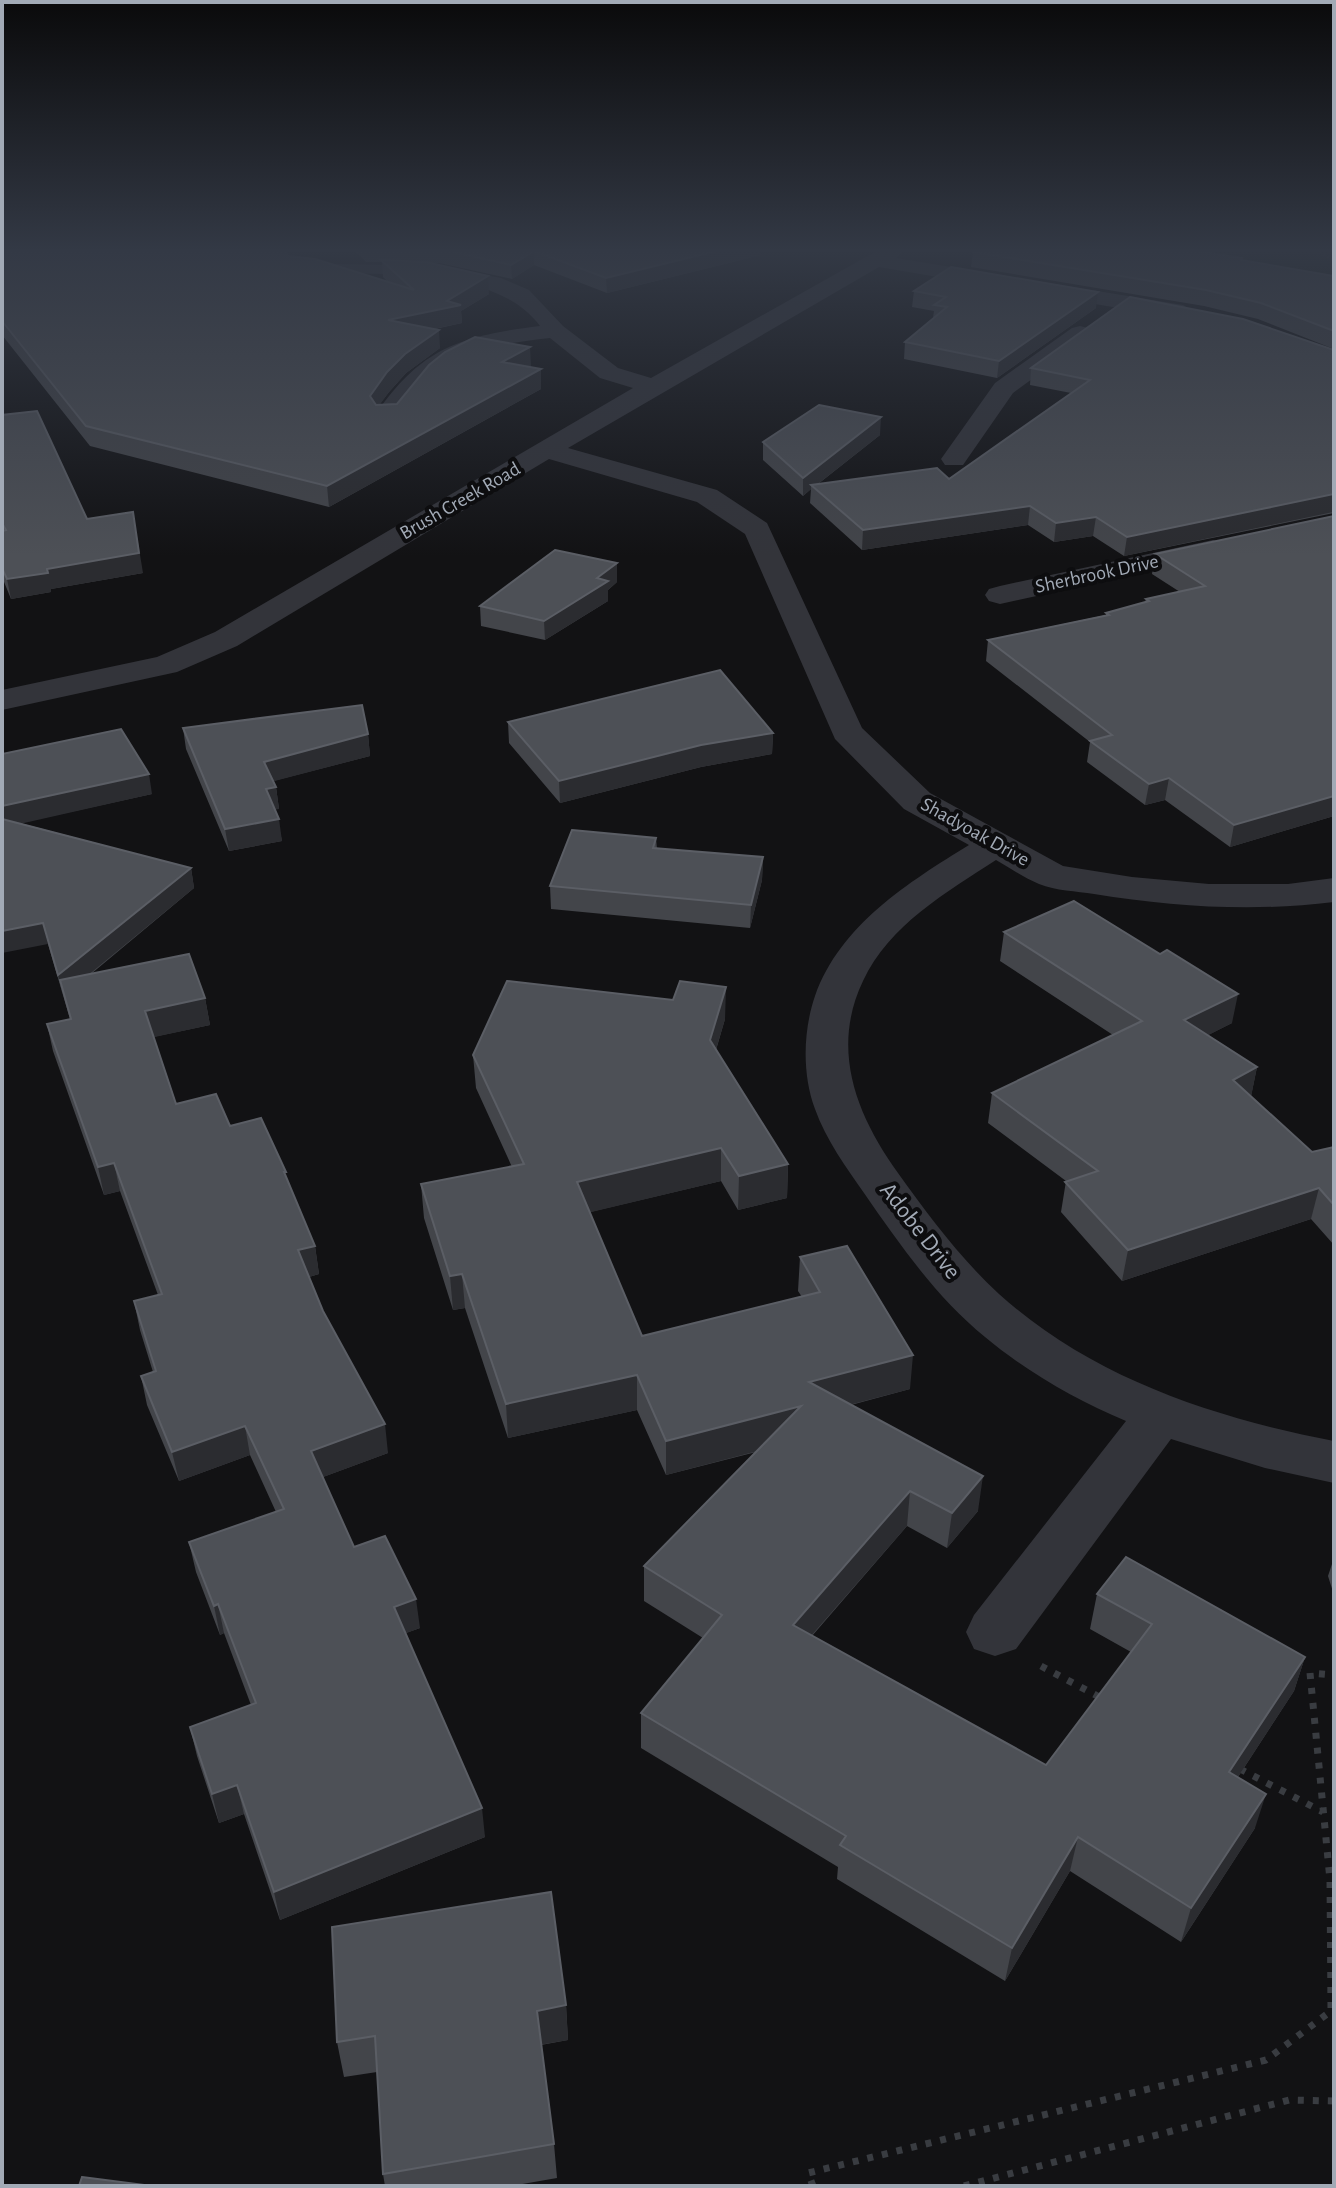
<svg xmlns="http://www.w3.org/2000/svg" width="1336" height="2188" font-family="'Alegreya Sans',sans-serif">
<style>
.green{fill:#1a221b}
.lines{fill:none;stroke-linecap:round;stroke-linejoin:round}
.path-far1{stroke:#393c41;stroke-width:3;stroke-dasharray:2 3;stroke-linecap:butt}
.path{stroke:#393c41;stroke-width:7;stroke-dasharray:6 9;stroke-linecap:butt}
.minor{fill:#33343a;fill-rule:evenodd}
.wall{fill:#43454a}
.shaded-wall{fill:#2b2c30}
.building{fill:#4d5056;stroke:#5b5e65;stroke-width:2}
.labels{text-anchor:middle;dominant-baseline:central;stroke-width:8;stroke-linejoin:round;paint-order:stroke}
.far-street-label{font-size:20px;fill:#a2aab6;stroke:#0d0d0f}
.street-label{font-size:24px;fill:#a2aab6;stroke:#0d0d0f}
</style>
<rect width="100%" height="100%" fill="#121214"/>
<path class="green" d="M1141 249H1334V279Z"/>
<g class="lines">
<path class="path-far1" d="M1309 249 1334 259"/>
<g class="path">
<path d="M1041 1666 1103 1699"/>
<path d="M1240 1769 1323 1812"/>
<path d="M813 2186 808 2173 1266 2060 1331 2011 1330 1880 1310 1673 1334 1675"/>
<path d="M964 2186 1289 2100 1334 2101"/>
</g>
<g class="minor">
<path d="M880 249H906L896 258 1183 305 1194 312 1183 319 879 267 568 448 717 490 767 523 862 728 930 793 1063 866 1132 877 1209 884H1288L1334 878V902C1254 912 1174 907 1094 894 1076 891 1056 891 1039 884 1024 878 1010 868 996 860 947 892 889 925 863 981 830 1050 857 1116 898 1173 929 1216 960 1258 999 1294 1092 1378 1214 1418 1334 1441V1483L1265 1468 1171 1439 1016 1649 995 1656 974 1649 966 1632 974 1615 1126 1421C1076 1400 1027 1372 985 1337 936 1297 900 1245 864 1193 846 1167 826 1140 815 1109 802 1074 803 1031 815 996 840 925 909 882 969 845L904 809 835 739 745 534 697 502 549 459 237 646 177 672 2 710V690L157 657 215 632 633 388 600 378 550 338C471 347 442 356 396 422H378L374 417C420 348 460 336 540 326 494 263 368 276 298 273L291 271 287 267 291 263 438 266 501 278 529 290 563 326 618 368 651 378Z"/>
<path d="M1080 326 1088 328 1092 333 1088 338 1013 393 963 465H945L941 459 995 383 1072 328Z"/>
<path d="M1213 540 1223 543 1227 549 1223 555 1000 604 989 601 985 595 989 589 1000 586Z"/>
</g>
</g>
<g class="wall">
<path d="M2 249 288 256 388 282 383 277 382 262H366L353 249H761V255L607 293 534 265 512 279 439 263H428L489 294 461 311 462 323 435 329 440 348 406 373 389 392 379 405 397 404 531 366 529 367 541 389 329 507 90 446 2 335Z"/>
<path d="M973 252 1242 260 1334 276V349L1258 319 1204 306 971 267Z"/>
<path d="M914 291 1096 308 997 378 904 359 905 342 933 318 934 311 912 307Z"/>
<path d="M1334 350V513L1124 556 1093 536 1054 542 1028 525 862 550 810 503 811 489 803 496 763 460V442L880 435 818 484 949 479 1071 393 1030 385 1031 368Z"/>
<path d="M2 415 87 519 143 573 51 589V592L11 599 2 577Z"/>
<path d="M1334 516V816L1230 847 1165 800 1145 805 1087 762 1090 742 986 661 988 640 1106 615V613L1145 602 1146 599 1180 592 1152 574 1155 554Z"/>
<path d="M617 582 608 590V601L545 640 481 626 480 606Z"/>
<path d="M508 722 773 733 772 754 701 767 560 803 509 743Z"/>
<path d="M183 728 368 734 370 756 273 781 276 787 279 809H275L282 841 229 851 186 749Z"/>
<path d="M2 754 152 794 20 823 191 868 194 888 91 974 205 998 210 1025 153 1037 176 1104 230 1126 288 1182 315 1246 319 1274 309 1277 323 1311 388 1453 323 1477 354 1547 420 1628 406 1633 485 1837 280 1920 244 1814 219 1823 197 1756 190 1727 251 1705 224 1633 220 1635 196 1572 189 1542 276 1512 250 1455 179 1481 147 1405 141 1376 153 1372 140 1330 134 1301 158 1295 120 1191 104 1195 53 1051 47 1024 70 1019 48 944Z"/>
<path d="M656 838 657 849 763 857 762 880 750 928 551 909 550 886Z"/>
<path d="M1004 932 1232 1023 1208 1035 1257 1067 1251 1096 1312 1152 1334 1147V1245L1311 1219 1122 1281 1061 1212 1066 1181 988 1123 992 1093 1113 1035 1000 961Z"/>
<path d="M725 1019 716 1050 788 1164 787 1198 738 1210 721 1181 590 1212 642 1336 802 1297 798 1291 800 1257 910 1389 851 1405 978 1511 947 1548 907 1526 812 1636 1046 1765 1131 1652 1090 1629 1097 1594 1305 1657 1294 1691 1238 1777 1255 1828 1181 1942 1070 1871 1005 1981 837 1879 838 1867 641 1748V1713L703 1638 644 1601V1566L756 1452 666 1475 637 1410 508 1438 465 1308 453 1310 424 1218 421 1184 512 1167 476 1088 473 1055Z"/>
<path d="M1334 1558V1595L1328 1576Z"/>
<path d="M566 2005 568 2040 541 2045 554 2144 557 2178 511 2186H385L383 2174 377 2072 344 2077 337 2042Z"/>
</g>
<g class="shaded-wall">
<path d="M725 249H761V255L607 293 606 278Z"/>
<path d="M534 251V265L512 279 511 265Z"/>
<path d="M488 276 489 294 461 311 462 323 389 338 388 320 447 301Z"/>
<path d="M1098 292 1096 308 997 378 999 361Z"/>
<path d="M439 330 440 348 406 373 389 392 372 415 370 396 387 372 405 354Z"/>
<path d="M530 347 531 366 503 381 502 362Z"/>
<path d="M541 369V389L329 507 327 486Z"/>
<path d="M881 417 880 435 814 487 811 485V489L803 496V478Z"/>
<path d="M1334 494 1333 512 1124 556 1127 537Z"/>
<path d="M1030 506 1028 525 862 550 863 530Z"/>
<path d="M133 512 143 573 51 589V592L11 599 7 579 47 569Z"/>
<path d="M1096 517 1093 536 1054 542 1056 523Z"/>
<path d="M617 563V582L608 590V601L545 640 544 621Z"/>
<path d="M773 733 772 754 701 767 560 803 559 781 701 745Z"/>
<path d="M368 734 370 756 267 783 264 762Z"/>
<path d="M149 774 152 794 2 828V806Z"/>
<path d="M1169 778 1165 800 1145 805 1149 784Z"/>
<path d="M276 787 279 809 269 811 266 789Z"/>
<path d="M1334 796V816L1230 847 1234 825Z"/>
<path d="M279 819 282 841 229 851 225 829Z"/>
<path d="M763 857 762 880 750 928 751 905Z"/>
<path d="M191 868 194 888 64 995 60 980 63 997 58 975Z"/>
<path d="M43 923 48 944 2 953V931Z"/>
<path d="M726 987 725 1019 709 1073 710 1040Z"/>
<path d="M1238 994 1232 1023 1179 1050 1184 1020Z"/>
<path d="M205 998 210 1025 150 1038 145 1011Z"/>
<path d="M1257 1067 1251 1097 1233 1080Z"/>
<path d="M721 1148V1181L579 1215 577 1182Z"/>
<path d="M114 1163 120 1191 104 1195 98 1167Z"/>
<path d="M788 1164 787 1198 738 1210 739 1176Z"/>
<path d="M1319 1188 1311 1219 1122 1281 1128 1250Z"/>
<path d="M315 1246 319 1274 302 1279 298 1250Z"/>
<path d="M462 1274 465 1308 453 1310 450 1276Z"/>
<path d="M913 1355 910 1389 807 1416 809 1382Z"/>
<path d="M637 1375V1410L508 1438 506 1404Z"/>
<path d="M801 1406 799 1440 666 1475V1441Z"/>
<path d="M385 1424 388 1453 315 1480 311 1451Z"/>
<path d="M245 1426 250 1455 179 1481 172 1452Z"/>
<path d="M983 1476 978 1511 947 1548 952 1513Z"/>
<path d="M910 1491 907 1526 790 1660 793 1625Z"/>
<path d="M416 1599 420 1628 398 1636 394 1607Z"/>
<path d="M218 1604 224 1633 220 1635 214 1606Z"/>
<path d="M1305 1657 1294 1691 1219 1806 1229 1772Z"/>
<path d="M237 1785 244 1814 219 1823 212 1794Z"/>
<path d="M1266 1794 1255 1828 1181 1942 1191 1908Z"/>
<path d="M482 1808 485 1837 280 1920 274 1892Z"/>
<path d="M1078 1837 1070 1871 1005 1981 1012 1948Z"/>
<path d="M566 2005 568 2040 539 2045 537 2011Z"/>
</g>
<g class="building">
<path d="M2 249H283L288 256 315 259 414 290 381 260 426 262 488 276 447 301 461 305 388 320 439 330 405 354 387 372 370 396 376 405 397 404 429 365 445 352 475 337 530 347 502 362 541 369 327 486 86 426 2 321Z"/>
<path d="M440 249H725L606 278 534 251 511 265Z"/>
<path d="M977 249H1183L1242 258 1241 260 1334 276V331L1261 303 1206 290 973 252Z"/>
<path d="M951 267 1098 292 999 361 905 342 947 307 934 305 946 297 914 291Z"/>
<path d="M1130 297 1243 319 1334 350V494L1127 537 1096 517 1056 523 1030 506 863 530 811 485 937 468 949 479 1090 380 1031 368Z"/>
<path d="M819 405 881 417 803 478 763 442Z"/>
<path d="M37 411 87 519 133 512 139 553 47 569 48 573 7 579 2 568V531L6 530 2 523V415Z"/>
<path d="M1334 516V796L1234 825 1169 778 1149 784 1090 741 1112 735 988 640 1109 615 1106 613 1149 601 1146 599 1205 586 1155 554Z"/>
<path d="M555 550 617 563 597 578 608 581 544 621 480 606Z"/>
<path d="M720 670 773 733 701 745 559 781 508 722Z"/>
<path d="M362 705 368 734 264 762 276 787 266 789 279 819 225 829 183 728Z"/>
<path d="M121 729 149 774 2 806V754Z"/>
<path d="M2 819 191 868 58 975 43 923 2 931Z"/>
<path d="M572 830 656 838 653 848 763 857 751 905 550 886Z"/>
<path d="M1074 901 1160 954 1167 950 1238 994 1184 1020 1257 1067 1233 1080 1312 1152 1334 1147V1205L1319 1188 1128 1250 1065 1182 1098 1171 992 1093 1142 1021 1004 932Z"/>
<path d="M189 954 205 998 145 1011 176 1104 216 1094 230 1126 261 1118 286 1172H284L315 1246 298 1250 323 1311 385 1424 311 1451 354 1547 385 1536 416 1599 394 1607 482 1808 274 1892 237 1785 212 1794 190 1727 256 1703 218 1604 214 1606 189 1542 284 1509 245 1426 172 1452 141 1376 156 1371 134 1301 162 1294 114 1163 98 1167 47 1024 71 1019 60 980Z"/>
<path d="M507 981 673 1000 680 981 726 987 710 1040 788 1164 739 1176 721 1148 577 1182 642 1336 820 1292 800 1257 847 1246 913 1355 809 1382 983 1476 952 1513 910 1491 793 1625 1046 1765 1152 1624 1097 1594 1126 1557 1305 1657 1229 1772 1266 1794 1191 1908 1078 1837 1012 1948 840 1845 846 1836 641 1713 722 1615 644 1566 801 1406 666 1441 637 1375 506 1404 462 1274 450 1276 421 1184 524 1164 473 1055Z"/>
<path d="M551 1892 566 2005 537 2011 554 2144 383 2174 375 2036 337 2042 332 1927Z"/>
<path d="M82 2177 152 2186H79Z"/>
</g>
<linearGradient id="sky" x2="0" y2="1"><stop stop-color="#0a0a0b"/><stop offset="0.45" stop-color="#333945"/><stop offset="1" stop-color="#333945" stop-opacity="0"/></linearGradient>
<rect width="1336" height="556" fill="url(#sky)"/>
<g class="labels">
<g class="far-street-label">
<text transform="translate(460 501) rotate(-30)">Brush Creek Road</text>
<text transform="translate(1097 574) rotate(-12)">Sherbrook Drive</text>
<text transform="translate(975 832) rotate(29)">Shadyoak Drive</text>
</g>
<g class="street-label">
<text transform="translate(920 1231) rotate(52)">Adobe Drive</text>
</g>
</g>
<rect width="1336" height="2188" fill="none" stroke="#a2aab6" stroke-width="8"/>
</svg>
